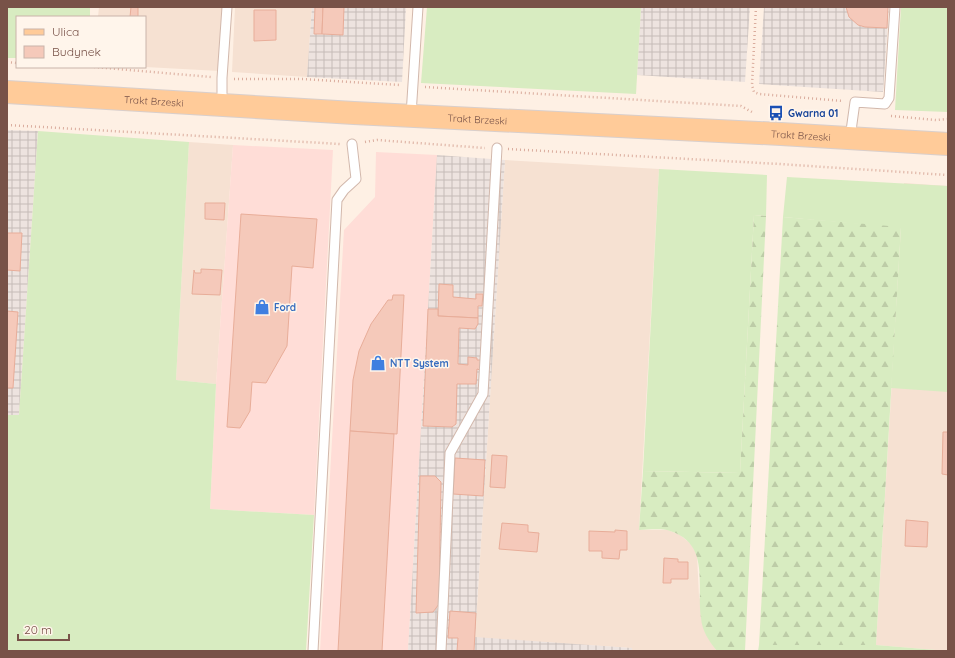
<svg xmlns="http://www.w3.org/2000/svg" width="955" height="658" font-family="Quicksand,sans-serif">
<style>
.residential{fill:#f6e1d2}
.commercial{fill:#ffddd7}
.industrial{fill:url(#industrial-grid)}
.grass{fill:#d8ecc1}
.forest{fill:url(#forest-firs)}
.building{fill:#f5c9ba;stroke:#e8ad99}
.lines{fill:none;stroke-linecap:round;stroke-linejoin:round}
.service-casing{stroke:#d2b8ac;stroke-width:11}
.primary-casing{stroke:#d9cfcc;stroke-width:24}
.path{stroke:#daac9d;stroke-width:2.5;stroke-dasharray:1 3;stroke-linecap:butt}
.service{stroke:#fff;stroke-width:9}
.primary{stroke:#ffcb99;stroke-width:22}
.labels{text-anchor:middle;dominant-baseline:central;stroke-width:3;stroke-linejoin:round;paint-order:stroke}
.street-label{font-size:10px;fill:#785248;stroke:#fff5eb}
.transit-label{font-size:10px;font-weight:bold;fill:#164399;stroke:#fff5eb;text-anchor:start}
.shop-label{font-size:10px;font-weight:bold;fill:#366cbe;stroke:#fff5eb;text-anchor:start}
</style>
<defs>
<pattern id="industrial-grid" width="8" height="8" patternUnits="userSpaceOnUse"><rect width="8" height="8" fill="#ede3df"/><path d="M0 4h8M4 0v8" fill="none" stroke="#c5bbb7"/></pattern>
<pattern id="forest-firs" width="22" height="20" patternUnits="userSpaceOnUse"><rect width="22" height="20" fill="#d8ecc1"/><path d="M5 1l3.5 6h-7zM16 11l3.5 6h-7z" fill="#bdcca7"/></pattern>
</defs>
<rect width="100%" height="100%" fill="#fef0e4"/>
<g class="residential">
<path d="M99 7H223L220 71 145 67V17H98Z"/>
<path d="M235 7H312L307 77 232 72Z"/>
<path d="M189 142 233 145 216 384 176 380Z"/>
<path d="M505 160 659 169 639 530H668L680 535 691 544 697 555 699 596 716 650 720 651H632V648L475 638Z"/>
<path d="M904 183 948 186V651L876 645Z"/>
</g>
<g class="commercial">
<path d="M233 145 333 150 314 515 210 509 216 384Z"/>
<path d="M376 152 437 155 408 651H320L344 230 375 197Z"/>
</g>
<g class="industrial">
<path d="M312 7H406L402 82 307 77Z"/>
<path d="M641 7H750L745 82 637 75Z"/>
<path d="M764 7H889L883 92 759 84Z"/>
<path d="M7 130 38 131 19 415H7Z"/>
<path d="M437 155 505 160 475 637 632 648V651H408Z"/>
</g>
<g class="grass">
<path d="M7 7H90V17H17V58H7Z"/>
<path d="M427 7H641L636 94 421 83Z"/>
<path d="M901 7H948V112L895 110Z"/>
<path d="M38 131 189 142 176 380 216 384 210 509 314 515 306 651H7V415H19Z"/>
<path d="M659 169 767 175 766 216 754 215 740 473 643 471Z"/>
<path d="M787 177 948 186V392L891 388 901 228 783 217Z"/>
<path d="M759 645H876L948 651H758Z"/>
</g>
<g class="forest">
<path d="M754 215 766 216 745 651H717C709 641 702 631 701 618 696 586 711 544 670 531 661 528 648 530 639 530L643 471 740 473Z"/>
<path d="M783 217 901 227 876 645H759Z"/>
</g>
<g class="building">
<path d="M131 7H138V17H130Z"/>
<path d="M315 7H323L322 34H314Z"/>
<path d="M323 7H344L343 35 322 34Z"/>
<path d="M846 7H888L887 28 865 27 858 25 849 17Z"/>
<path d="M254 10H276V40L254 41Z"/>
<path d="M205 203H225L224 220 205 219Z"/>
<path d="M241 214 317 219 313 268 292 266 287 346 266 383 252 382 250 411 240 428 227 427Z"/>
<path d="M7 233H22L20 271 7 270Z"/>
<path d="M201 269 222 270 220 295 192 294 194 270 195 273H201Z"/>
<path d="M439 284 453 285V297L476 299V294H483L482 306H478V318L438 316Z"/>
<path d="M393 295H404L397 434 350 431 353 380 359 351 371 324 388 300H392Z"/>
<path d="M428 309H438V316L478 318V324L475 329 459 328 458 364 468 365V357L477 358V360H481L480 370 477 369 476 384H457L456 424 452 427 423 426Z"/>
<path d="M7 311 18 312 13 388H7Z"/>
<path d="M350 431 394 434 382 651H338Z"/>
<path d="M943 432H948V475L942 474Z"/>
<path d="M492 455 507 456 505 488 490 487Z"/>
<path d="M455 458 485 460 483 496 453 494Z"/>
<path d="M420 476H435L441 482 439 604 433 612 416 613Z"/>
<path d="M906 520 928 522 927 547 905 546Z"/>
<path d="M502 523 528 525V532L539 533 537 552 499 549Z"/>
<path d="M615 530 627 531V550H620L619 559 602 558V551H589V531L615 532Z"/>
<path d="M664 558 678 559V562H688V579H671V583H663Z"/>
<path d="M450 611 476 613 474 651H457L458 638H448Z"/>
</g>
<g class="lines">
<g class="service-casing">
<g id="service">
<path d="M222 105V78L227 7"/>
<path d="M411 115 418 7"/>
<path d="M850 138 855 102 885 104 889 98 895 7"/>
<path d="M313 651 337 200 344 190 356 179 352 144"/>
<path d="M441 651 450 453 483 394 497 148"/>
</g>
</g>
<g class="primary-casing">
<g id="primary">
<path id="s1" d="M7 92 354 113 781 134 948 144"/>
</g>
</g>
<g class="path">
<path d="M756 7 752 85 754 92 759 94 843 101"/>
<path d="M7 62 17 63"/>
<path d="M94 67 211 77"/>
<path d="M234 79H303L400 85"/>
<path d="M425 87 741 106 752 112"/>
<path d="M891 116 936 120 948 119"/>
<path d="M7 125 340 144"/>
<path d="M365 142 377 140 485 148"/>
<path d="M508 149 779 164 948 175"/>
</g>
<use href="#service" class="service"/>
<use href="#primary" class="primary"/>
</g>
<defs>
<g id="bus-bare" transform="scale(1.2)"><path d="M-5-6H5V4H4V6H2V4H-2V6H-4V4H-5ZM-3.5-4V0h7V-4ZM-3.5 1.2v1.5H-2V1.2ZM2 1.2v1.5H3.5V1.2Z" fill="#1a4fb4" stroke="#fff5eb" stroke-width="2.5" paint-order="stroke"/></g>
<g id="shop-bare" transform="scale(1.2)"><path d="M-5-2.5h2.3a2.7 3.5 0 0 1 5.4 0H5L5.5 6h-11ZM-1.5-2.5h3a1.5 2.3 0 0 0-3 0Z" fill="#3f7fe0" stroke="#fff5eb" stroke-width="2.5" paint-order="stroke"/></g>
</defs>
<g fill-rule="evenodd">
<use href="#bus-bare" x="776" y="113"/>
<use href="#shop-bare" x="262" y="307"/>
<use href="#shop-bare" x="378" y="363"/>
</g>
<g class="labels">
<g class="street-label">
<text stroke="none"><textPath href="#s1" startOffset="147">Trakt Brzeski</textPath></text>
<text stroke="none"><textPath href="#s1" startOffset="471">Trakt Brzeski</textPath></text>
<text stroke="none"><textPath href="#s1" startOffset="795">Trakt Brzeski</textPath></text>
</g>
<g class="transit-label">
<text x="788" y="113">Gwarna 01</text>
</g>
<g class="shop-label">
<text x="274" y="307">Ford</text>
<text x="390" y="363">NTT System</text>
</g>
</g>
<rect width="955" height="658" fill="none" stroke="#785248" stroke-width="16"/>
<rect x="16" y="16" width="130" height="52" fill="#fff5eb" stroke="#c9b4aa"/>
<rect x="24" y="29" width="20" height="6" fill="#ffcb99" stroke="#c9b4aa"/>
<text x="52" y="36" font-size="12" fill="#785248">Ulica</text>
<rect x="24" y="46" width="20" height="12" fill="#f5c9ba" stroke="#c9b4aa"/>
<text x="52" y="56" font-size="12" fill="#785248">Budynek</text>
<path d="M18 634v6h51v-6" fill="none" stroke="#785248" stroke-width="2"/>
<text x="24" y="634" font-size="12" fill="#785248" stroke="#fff5eb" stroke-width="3" paint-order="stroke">20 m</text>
</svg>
